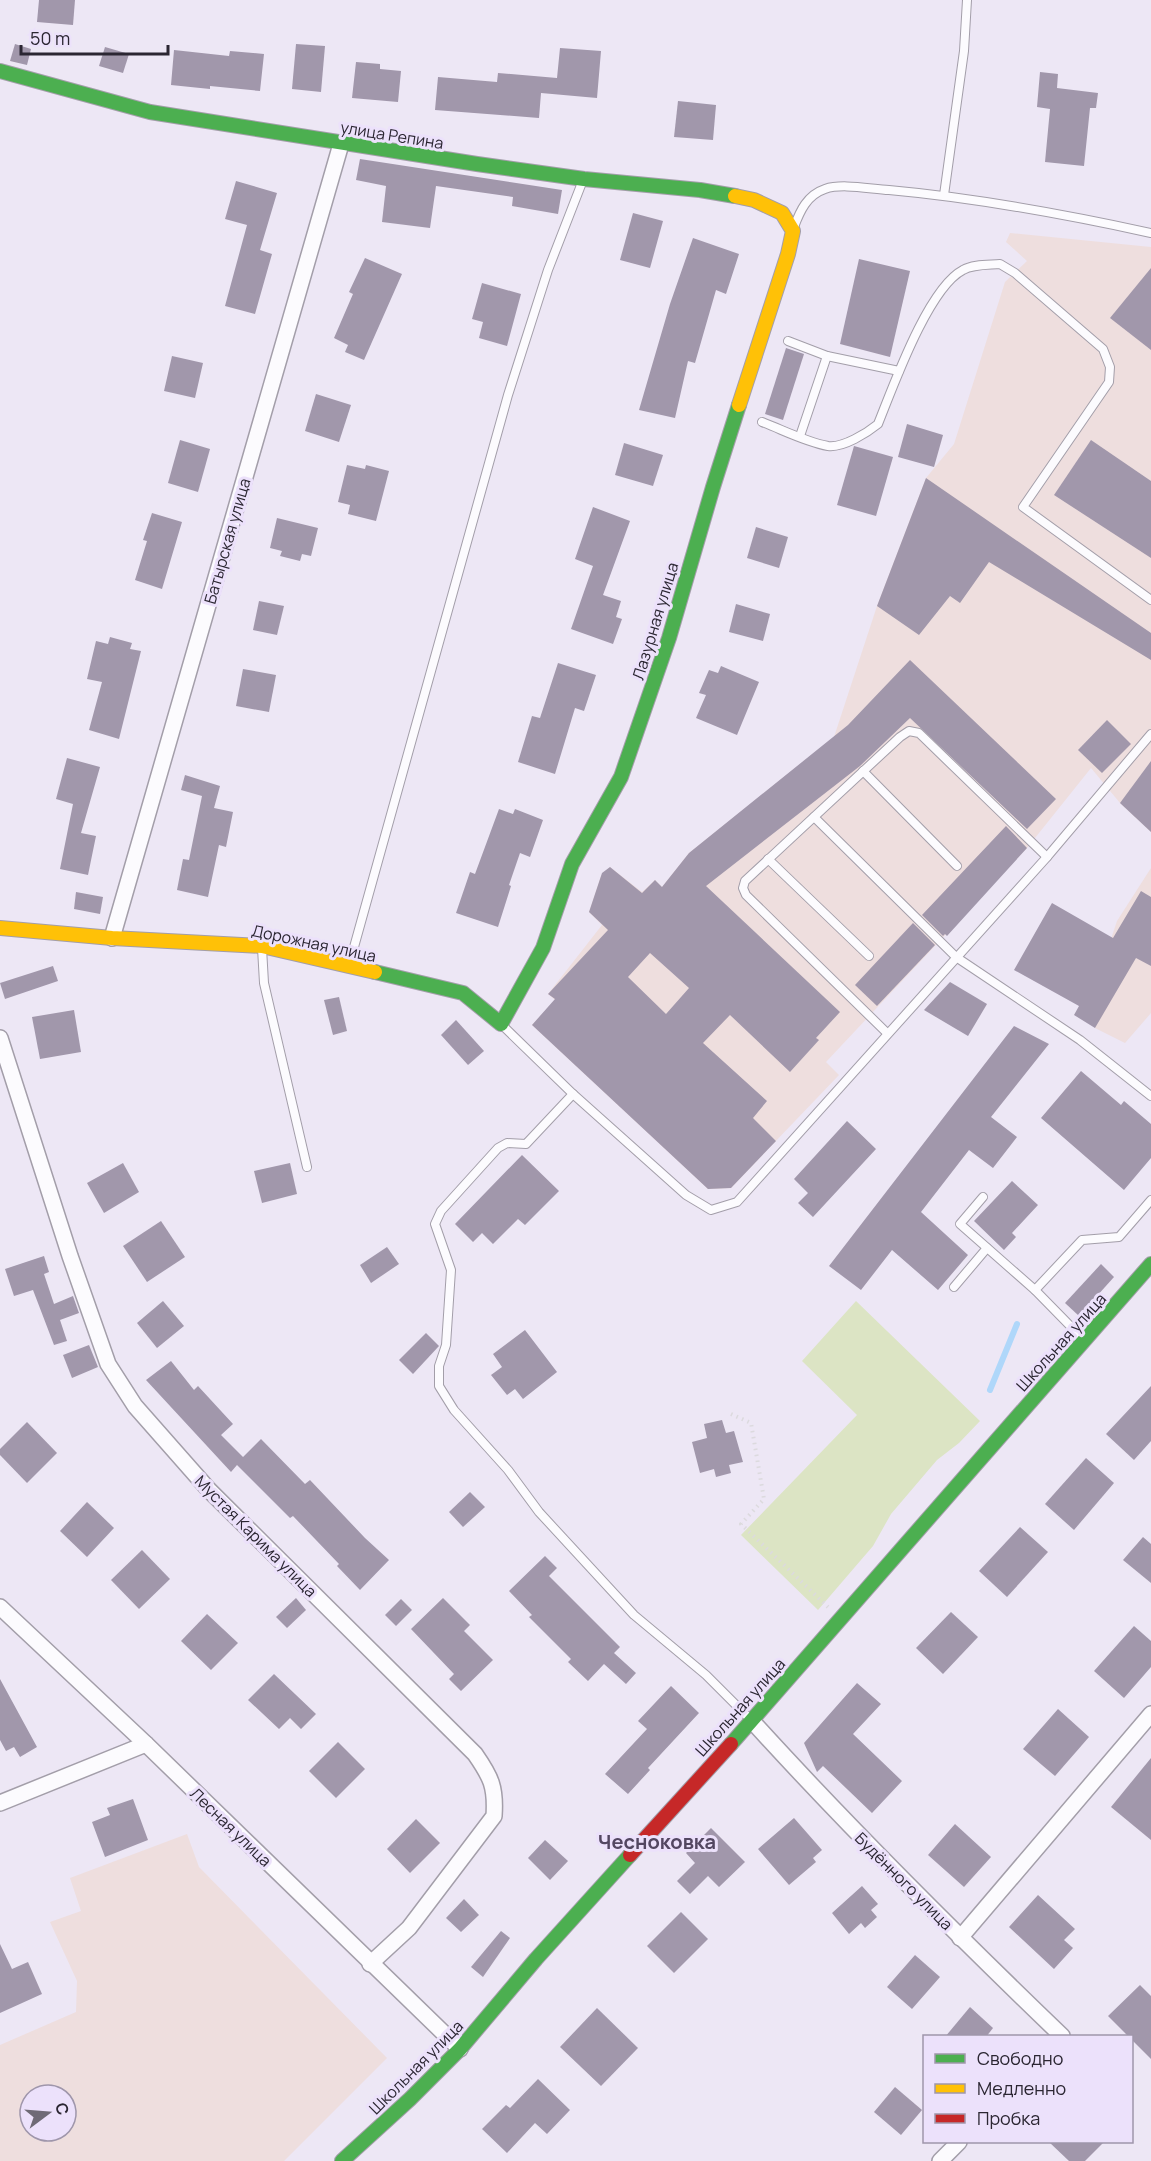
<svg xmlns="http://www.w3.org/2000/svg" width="1151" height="2161" font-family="Manrope,sans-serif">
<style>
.industrial{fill:#eedede;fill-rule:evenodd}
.green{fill:#dce4c4}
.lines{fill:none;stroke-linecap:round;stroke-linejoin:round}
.stream{stroke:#afd7fa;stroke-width:6}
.building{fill:#a197ab;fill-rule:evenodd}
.lane-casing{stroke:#a39ea9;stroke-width:10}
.street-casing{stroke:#a39ea9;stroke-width:18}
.fast-casing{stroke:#a39ea9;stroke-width:16}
.slow-casing{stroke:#a39ea9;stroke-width:16}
.jam-casing{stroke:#a39ea9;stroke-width:16}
.path{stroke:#dcdade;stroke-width:4;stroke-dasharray:1.5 4.5;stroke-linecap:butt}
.lane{stroke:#fcfbfe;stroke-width:8}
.street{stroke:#fcfbfe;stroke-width:15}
.fast{stroke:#4caf50;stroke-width:14}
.slow{stroke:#ffc107;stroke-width:14}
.jam{stroke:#c62828;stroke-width:14}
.labels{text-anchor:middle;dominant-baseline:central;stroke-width:6;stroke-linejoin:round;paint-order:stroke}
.street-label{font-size:16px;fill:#2b2632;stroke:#ece1fb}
.quarter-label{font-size:20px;font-weight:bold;fill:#534761;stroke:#ece1fb}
</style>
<rect width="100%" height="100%" fill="#ede7f5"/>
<g class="industrial">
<path d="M1010 233 1151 247V832L1120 803 1091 768 1027 848 826 1062 839 1075 731 1188 708 1189 532 1025 555 1000 548 994 602 925 589 912 601 876 610 867 642 892 655 880 662 887 689 853 834 737 877 606 926 478 954 444 1005 282 1027 261 1006 242Z"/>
<path d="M1151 868V1013L1125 1043 1095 1028 1110 942 1117 921Z"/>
<path d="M187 1834 199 1867 387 2058 284 2161H0V2045L76 2012 77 1981 50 1922 81 1911 70 1878ZM30 2095H66V2131H30Z"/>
</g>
<path class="green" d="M856 1301 980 1421 959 1443 937 1460 891 1514 873 1546 818 1610 741 1535 857 1415 802 1361Z"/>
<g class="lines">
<path class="stream" d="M990 1390 1017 1324"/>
</g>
<g class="building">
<path d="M39 0H75L73 25 37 22Z"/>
<path d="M15 44 31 49 27 65 10 61Z"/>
<path d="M296 44 325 46 321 92 292 89Z"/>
<path d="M105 47 129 54 123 73 99 66Z"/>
<path d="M560 48 601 51 597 98 541 93 539 118 435 110 438 77 497 82 498 73 557 78Z"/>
<path d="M174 50 229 56 230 51 264 54 260 91 210 86V89L171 85Z"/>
<path d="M356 62 380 64V69L401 71 398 102 352 98Z"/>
<path d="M1040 72 1058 74 1057 88 1098 93 1096 108H1090L1084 166 1045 162 1050 109 1037 107Z"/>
<path d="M678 101 716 105 713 140 674 137Z"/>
<path d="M360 159 562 190 558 214 512 206 513 197 436 186 430 228 382 222 386 186 356 180Z"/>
<path d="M236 181 277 193 260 250 272 254 255 314 225 306 247 225 225 219Z"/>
<path d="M633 213 663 221 650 268 620 260Z"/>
<path d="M693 238 739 254 726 294 716 290 695 363 688 361 675 418 639 410 670 304Z"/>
<path d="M365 258 402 274 364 360 345 352 348 345 334 338 353 294 349 292Z"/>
<path d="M859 259 910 271 890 357 840 344Z"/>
<path d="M1151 268V350L1110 318Z"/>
<path d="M482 283 521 294 507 346 479 338 483 322 472 319Z"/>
<path d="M786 348 804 354 783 420 765 414Z"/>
<path d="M172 356 203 363 195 398 164 391Z"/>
<path d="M316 394 351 405 339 442 305 431Z"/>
<path d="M907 424 943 435 934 467 898 457Z"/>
<path d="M180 440 210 449 198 492 168 483Z"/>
<path d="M1091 440 1151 481V558L1054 495Z"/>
<path d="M624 443 663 455 653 486 615 475Z"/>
<path d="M854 446 893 457 876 516 837 505Z"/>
<path d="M347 465 365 469 366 465 389 471 376 521 348 514 350 505 338 502Z"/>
<path d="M926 478 1151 633V660L989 562 960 603 950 596 919 635 877 606Z"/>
<path d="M593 507 630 521 603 595 621 601 616 617 622 619 613 644 571 629 593 566 575 559Z"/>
<path d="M152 513 182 522 162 589 135 580 147 541 143 540Z"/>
<path d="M277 518 318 528 311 556 302 554 300 561 280 556 282 551 270 548Z"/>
<path d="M756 527 788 537 779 568 747 558Z"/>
<path d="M259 601 284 606 277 635 253 630Z"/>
<path d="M736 604 770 614 763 641 729 632Z"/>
<path d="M110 637 132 643 130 649 141 651 119 739 89 730 102 682 87 679 96 641 108 644Z"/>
<path d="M910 660 1056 799 1027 829 910 718 860 766 706 886 840 1012 816 1038 819 1040 790 1072 730 1015 703 1043 767 1101 753 1118 776 1141 731 1188 708 1189 532 1025 555 999 548 994 608 930 589 912 602 873 610 867 642 893 655 880 662 887 689 853 848 725ZM650 953 689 988 666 1014 628 977Z"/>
<path d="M558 663 596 675 584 711 575 708 555 774 518 762 532 716 540 718Z"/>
<path d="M721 666 759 682 737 735 696 718 706 695 699 693 709 670 718 673Z"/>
<path d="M243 669 276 675 269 712 236 706Z"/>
<path d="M1107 720 1131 744 1102 773 1078 750Z"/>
<path d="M67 758 100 767 81 833 96 836 88 875 60 869 73 804 56 799Z"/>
<path d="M1151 761V832L1120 803Z"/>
<path d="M185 775 220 786 214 808 233 812 226 847 219 845 208 897 177 890 183 859 189 860 202 796 181 790Z"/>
<path d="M499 809 513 814 515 809 543 820 530 857 520 853 509 885 511 886 498 927 456 913 470 872 475 874Z"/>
<path d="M1006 826 1027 848 947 936 945 934 943 936 922 915Z"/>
<path d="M1141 891 1151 897V966L1136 958 1095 1028 1074 1015 1079 1006 1014 970 1052 903 1113 938Z"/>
<path d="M76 892 103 897 100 914 74 909Z"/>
<path d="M913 923 935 945 877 1006 855 985Z"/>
<path d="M53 966 58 981 5 999 0 983Z"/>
<path d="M950 982 987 1004 968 1036 924 1010Z"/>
<path d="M339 997 347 1031 333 1035 324 1000Z"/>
<path d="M74 1010 81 1052 40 1059 32 1017Z"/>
<path d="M456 1020 484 1051 468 1065 441 1035Z"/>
<path d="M1014 1026 1049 1044 991 1117 1017 1137 993 1168 969 1150 921 1212 968 1255 938 1290 892 1250 861 1290 829 1266Z"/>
<path d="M1081 1071 1121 1105 1124 1101 1151 1124V1158L1124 1190 1041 1118Z"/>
<path d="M847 1121 876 1149 813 1217 798 1203 808 1193 794 1179Z"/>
<path d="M522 1155 559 1191 525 1225 518 1219 493 1244 482 1233 473 1242 455 1224Z"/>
<path d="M123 1163 139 1192 104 1213 87 1183Z"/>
<path d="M290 1163 297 1194 262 1203 254 1171Z"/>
<path d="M1012 1181 1038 1205 1012 1233 1016 1237 1004 1250 974 1221Z"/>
<path d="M161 1221 185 1257 147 1282 123 1246Z"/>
<path d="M387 1247 399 1264 371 1283 360 1265Z"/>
<path d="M44 1256 49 1272 44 1274 54 1304 73 1296 79 1313 60 1320 67 1341 54 1345 33 1290 14 1296 5 1269Z"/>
<path d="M1101 1264 1114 1277 1079 1316 1065 1303Z"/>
<path d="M163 1301 184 1326 157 1348 137 1323Z"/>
<path d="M525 1330 557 1372 523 1399 515 1389 507 1395 491 1375 502 1367 493 1354Z"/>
<path d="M426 1333 439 1346 413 1374 399 1360Z"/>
<path d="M89 1345 98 1367 72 1378 63 1355Z"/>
<path d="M171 1361 194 1390 198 1386 233 1424 221 1435 243 1457 261 1439 305 1484 310 1480 365 1538 389 1560 360 1590 337 1566 339 1564 293 1516 290 1518 237 1465 231 1472 146 1380Z"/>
<path d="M1151 1386V1441L1134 1460 1106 1434Z"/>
<path d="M722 1420 726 1433 734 1431 743 1462 729 1465 731 1473 716 1477 714 1469 700 1473 692 1442 707 1438 704 1424Z"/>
<path d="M27 1422 57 1453 27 1483 0 1455V1449Z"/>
<path d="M1086 1458 1114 1483 1074 1530 1045 1504Z"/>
<path d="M470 1492 485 1507 463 1527 449 1512Z"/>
<path d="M87 1502 114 1528 87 1557 60 1531Z"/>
<path d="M1020 1527 1048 1552 1007 1597 979 1571Z"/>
<path d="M1143 1537 1151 1544V1583L1123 1560Z"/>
<path d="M142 1550 170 1579 139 1609 111 1580Z"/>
<path d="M545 1556 557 1568 549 1576 620 1647 614 1653 636 1673 626 1684 604 1664 588 1681 568 1662 571 1659 529 1617 532 1615 509 1591Z"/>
<path d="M296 1598 306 1610 287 1628 276 1617Z"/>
<path d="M443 1598 470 1625 464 1631 493 1660 461 1691 449 1679 454 1674 411 1629Z"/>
<path d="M401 1599 412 1610 396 1626 385 1615Z"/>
<path d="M951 1612 978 1637 943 1674 916 1648Z"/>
<path d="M207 1614 238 1643 211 1670 181 1641Z"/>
<path d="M1134 1626 1151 1641V1667L1124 1698 1094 1671Z"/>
<path d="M274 1674 316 1714 301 1729 290 1718 279 1729 248 1700Z"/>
<path d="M0 1679 37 1747 20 1757 14 1747 6 1751 0 1740Z"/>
<path d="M857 1683 881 1704 853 1734 902 1781 872 1813 823 1766 817 1772 804 1743Z"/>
<path d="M671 1686 699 1713 648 1768 650 1770 628 1794 605 1774 647 1729 638 1721Z"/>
<path d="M1058 1709 1089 1737 1055 1776 1023 1749Z"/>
<path d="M338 1742 365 1769 336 1798 309 1771Z"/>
<path d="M1151 1758V1840L1111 1807Z"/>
<path d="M133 1799 148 1840 105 1857 92 1822 110 1815 107 1808Z"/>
<path d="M794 1818 822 1850 813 1858 816 1862 789 1885 758 1849Z"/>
<path d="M416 1819 440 1843 410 1873 387 1849Z"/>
<path d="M955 1824 991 1857 964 1887 928 1855Z"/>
<path d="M711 1828 745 1862 719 1887 708 1876 690 1894 677 1881 695 1863 686 1853Z"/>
<path d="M545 1840 568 1861 550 1880 528 1858Z"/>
<path d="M862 1886 878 1904 871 1910 877 1917 865 1928 861 1923 849 1934 832 1913Z"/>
<path d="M1038 1895 1075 1929 1064 1940 1073 1948 1054 1969 1009 1927Z"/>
<path d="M464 1899 479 1915 461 1932 446 1918Z"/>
<path d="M681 1912 708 1939 674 1973 647 1946Z"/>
<path d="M501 1931 510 1938 483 1977 471 1967Z"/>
<path d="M0 1944 12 1969 28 1962 42 1994 0 2013Z"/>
<path d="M915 1955 940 1977 912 2009 887 1987Z"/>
<path d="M1140 1985 1151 1996V2059L1131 2039V2037H1129L1108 2016Z"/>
<path d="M970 2007 993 2028 986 2037H945Z"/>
<path d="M597 2008 638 2048 601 2086 560 2047Z"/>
<path d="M538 2079 570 2110 547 2134 535 2123 507 2153 482 2129 506 2105 510 2108Z"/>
<path d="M895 2087 922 2110 901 2135 874 2112Z"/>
<path d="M1049 2142H1104L1085 2161H1069Z"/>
</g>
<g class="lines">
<g class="lane-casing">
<g id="lane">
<path d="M944 195 964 51 967 0"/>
<path d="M794 227C800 211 807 195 825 189 842 183 870 189 889 190 977 198 1064 214 1151 233"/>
<path d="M788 341 827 356 899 371"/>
<path d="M762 422C783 430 806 442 828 446 843 448 867 433 878 424 893 387 928 288 963 270 973 264 989 265 1000 264L1015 273 1103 349 1110 367 1109 382 1023 507 1151 600"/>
<path d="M800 436 827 356"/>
<path d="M863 771 957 866"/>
<path d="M814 817 956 957 1080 1040 1151 1096"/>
<path d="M768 859 869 956"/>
<path d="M262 948 264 983 307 1167"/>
<path d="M349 965 508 395 548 270 583 180"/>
<path d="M502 1025 573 1094 686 1195 711 1210 737 1202 1047 857 1151 734"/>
<path d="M887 1033 746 895 743 888 745 881 900 737 909 731 919 733 1047 857"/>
<path d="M573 1094 526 1144 507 1143 498 1148 441 1211 435 1224 451 1270 446 1345 439 1366V1386L454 1410 508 1470 539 1512 634 1615 706 1675 751 1720"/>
<path d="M983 1197 960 1224 1035 1290"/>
<path d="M954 1287 987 1248"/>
<path d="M1084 1340 1035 1290 1082 1240 1119 1237 1151 1200"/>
</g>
</g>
<g class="street-casing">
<g id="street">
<path d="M112 938 341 144"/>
<path d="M0 1038 70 1256 108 1364 135 1406 209 1490 475 1754C491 1777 496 1787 494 1816L409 1928 370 1964"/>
<path d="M0 1607 146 1744 460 2049"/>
<path d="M752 1721C851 1830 956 1934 1062 2036"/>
<path d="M0 1803 146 1744"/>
<path d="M960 1938 1151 1714"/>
<path d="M940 2161 959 2142"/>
</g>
</g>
<g class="fast-casing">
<g id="fast">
<path d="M0 71 150 112 477 164 584 179 700 190 735 196"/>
<path d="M375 972 463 993 501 1024 543 948 572 864 621 777 669 638 713 487 739 405"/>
<path d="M731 1744 1151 1264"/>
<path d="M342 2161 410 2099 460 2049 536 1959 630 1855"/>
</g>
</g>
<g class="slow-casing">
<g id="slow">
<path d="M735 196 754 200 782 213 793 231 788 254 739 405"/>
<path d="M0 928 112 938 262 946 375 972"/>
</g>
</g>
<g class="jam-casing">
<path id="jam" d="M630 1855 731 1744"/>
</g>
<path class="path" d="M731 1414 751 1423 764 1499 741 1524 828 1607"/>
<use href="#lane" class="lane"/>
<use href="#street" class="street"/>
<use href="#fast" class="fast"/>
<use href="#slow" class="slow"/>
<use href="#jam" class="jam"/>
</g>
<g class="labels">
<g class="street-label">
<text transform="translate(392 135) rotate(9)">улица Репина</text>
<text transform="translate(227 541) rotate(-74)">Батырская улица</text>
<text transform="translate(655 621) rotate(-73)">Лазурная улица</text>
<text transform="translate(314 943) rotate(12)">Дорожная улица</text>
<text transform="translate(1061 1342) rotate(-48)">Школьная улица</text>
<text transform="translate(256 1536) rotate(45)">Мустая Карима улица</text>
<text transform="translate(740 1707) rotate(-48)">Школьная улица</text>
<text transform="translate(231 1827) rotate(44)">Лесная улица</text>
<text transform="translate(904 1881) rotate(45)">Будённого улица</text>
<text transform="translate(416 2067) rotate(-45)">Школьная улица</text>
</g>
<g class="quarter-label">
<text x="657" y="1841">Чесноковка</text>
</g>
</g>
<rect x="923" y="2035" width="210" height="108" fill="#ece1fb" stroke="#9f96ab" stroke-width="1.5"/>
<rect x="935" y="2054" width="30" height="9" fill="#4caf50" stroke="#9f96ab" stroke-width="1.5"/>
<text x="977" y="2065" font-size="18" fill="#2b2632">Свободно</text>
<rect x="935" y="2084" width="30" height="9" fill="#ffc107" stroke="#9f96ab" stroke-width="1.5"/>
<text x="977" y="2095" font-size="18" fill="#2b2632">Медленно</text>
<rect x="935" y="2114" width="30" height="9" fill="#c62828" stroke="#9f96ab" stroke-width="1.5"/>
<text x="977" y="2125" font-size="18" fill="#2b2632">Пробка</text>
<g transform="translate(48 2113) rotate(74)"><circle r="28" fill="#ece1fb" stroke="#9f96ab" stroke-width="1.5"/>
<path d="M0-4.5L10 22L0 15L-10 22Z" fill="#6f6a76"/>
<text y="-9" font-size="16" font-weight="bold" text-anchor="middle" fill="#2b2632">С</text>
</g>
<path d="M21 45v9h147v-9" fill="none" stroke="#2b2632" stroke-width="3"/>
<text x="30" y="45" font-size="18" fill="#2b2632" stroke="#ece1fb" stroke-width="4.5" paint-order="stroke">50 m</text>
</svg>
